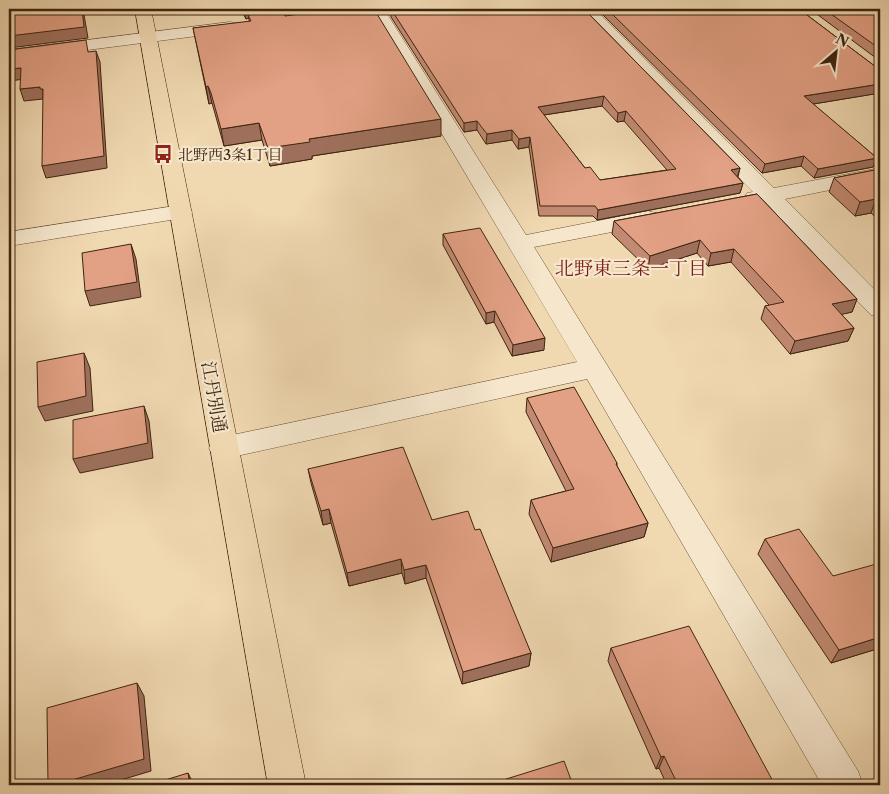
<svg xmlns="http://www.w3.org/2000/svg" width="889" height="794" font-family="'Libre Caslon Text','Noto Serif JP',serif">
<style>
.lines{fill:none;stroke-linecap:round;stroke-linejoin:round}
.minor-casing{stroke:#6b5138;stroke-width:1}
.major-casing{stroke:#3f2410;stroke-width:1}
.minor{fill:#f5e6cc;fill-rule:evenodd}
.major{fill:#f0d8b1;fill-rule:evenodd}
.wall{fill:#c28a72;stroke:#3f2410;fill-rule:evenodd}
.shaded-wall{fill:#9e705c;stroke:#3f2410}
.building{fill:#e2a084;stroke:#3f2410;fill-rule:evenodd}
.labels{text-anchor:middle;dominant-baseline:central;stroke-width:4.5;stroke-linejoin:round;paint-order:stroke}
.far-poi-label{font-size:15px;fill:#3f2410;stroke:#f5e6cc;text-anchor:start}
.street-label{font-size:18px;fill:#3f2410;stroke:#f5e6cc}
.neighbourhood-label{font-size:19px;fill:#7a1f14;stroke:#f5e6cc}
</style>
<rect width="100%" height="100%" fill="#f0d8b1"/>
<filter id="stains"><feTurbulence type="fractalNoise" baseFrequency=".004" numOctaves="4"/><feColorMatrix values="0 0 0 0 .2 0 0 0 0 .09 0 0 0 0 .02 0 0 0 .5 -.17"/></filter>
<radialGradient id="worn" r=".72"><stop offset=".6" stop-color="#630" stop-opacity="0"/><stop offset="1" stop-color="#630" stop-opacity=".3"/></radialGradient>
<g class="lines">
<g class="minor-casing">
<g id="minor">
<path d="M368 9H384L526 235 648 211 656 213 659 218 656 223 648 225 534 247 858 771 863 785H822L587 379 223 459 213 456 209 448 213 440 223 437 577 362Z"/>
<path d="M578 9H595L774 188 880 168V180L785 199 880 295V317L871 315 764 203 755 204 747 203 744 198 747 193 753 192Z"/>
<path d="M230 22 236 23 238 27 236 31 9 60V50Z"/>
<path d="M181 205 189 207 192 212 189 217 9 246V232Z"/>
</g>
</g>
<g class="major-casing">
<path id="major" d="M135 9H151L306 785H268Z"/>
</g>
<use href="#minor" class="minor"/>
<use href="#major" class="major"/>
</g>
<g class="wall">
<path d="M241 9H279V11L285 16 441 136 312 156V159L270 166 262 140 224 146 214 110 212 103 209 104 193 28 249 22V18L246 19Z"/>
<path d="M391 9H584L740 168 738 177 743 183 740 193 597 220 593 216H539L529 147 518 149 512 140 486 144 477 130 464 132 391 17ZM602 106 617 122 624 121 667 170 600 180 585 168 544 115Z"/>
<path d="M597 9H799L876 67 880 68V93L813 104 877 158 873 167 814 178 801 166 762 173Z"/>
<path d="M810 9H880V61Z"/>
<path d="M880 169V220H879L871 213 855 216 829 192 834 178Z"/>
<path d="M757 194 857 299 852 312 841 314 854 328 848 341 790 354 761 319 765 306 769 305 731 262 708 266 697 253 648 269 612 234 614 221Z"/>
<path d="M443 234 544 350 512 356 494 322 486 324 443 245Z"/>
<path d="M527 398 617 463V466L648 523 644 537 551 562 529 514 531 500 566 491 526 412Z"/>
<path d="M308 469 432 520 475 530 531 653 529 666 462 684 426 578 405 584 402 573 349 586 331 523 323 525 311 483Z"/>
<path d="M765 539 880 648 831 663 758 554Z"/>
<path d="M611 648 775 785H667L659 768 656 769 608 661Z"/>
</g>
<g class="shaded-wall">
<path d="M82 9H83L88 38 9 48V36Z"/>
<path d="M270 9H279L280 14 248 15 249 18 246 19 244 12Z"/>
<path d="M96 51 100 62 107 168 46 178 42 166Z"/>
<path d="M21 68 25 79 9 81V69Z"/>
<path d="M880 84V93L801 106 804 96Z"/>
<path d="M208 86 212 103 209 104 206 87Z"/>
<path d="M40 87 43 89V99L24 101 20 89Z"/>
<path d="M604 96 602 106 537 116 538 107Z"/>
<path d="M626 111 624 121 617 122 618 113Z"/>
<path d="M441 119V136L312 156V159L270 166 268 148 309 139Z"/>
<path d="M477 121V130L464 132V123Z"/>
<path d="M259 123 262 140 224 146 221 129Z"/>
<path d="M512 130V140L486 144 487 134Z"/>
<path d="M530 137 529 147 518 149 519 139Z"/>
<path d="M804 156 801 166 762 173 765 164Z"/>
<path d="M877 158 873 167 814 178 818 169Z"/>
<path d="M740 168 737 178 731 170Z"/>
<path d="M743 183 740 193 597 220 598 210Z"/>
<path d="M876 199 871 213 855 216 860 202Z"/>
<path d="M700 240 697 253 648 269 650 256Z"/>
<path d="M131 244 136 259 141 297 90 306 85 291Z"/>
<path d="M734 249 731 262 708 266 711 253Z"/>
<path d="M857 299 852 312 827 318 832 304Z"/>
<path d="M495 311 494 322 486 324V313Z"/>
<path d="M854 328 848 341 790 354 795 341Z"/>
<path d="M545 338 544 350 512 356 513 345Z"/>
<path d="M84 353 90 368 93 411 45 421 38 407Z"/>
<path d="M144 406 149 421 153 458 80 473 73 459Z"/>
<path d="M329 509 331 523 323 525 321 511Z"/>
<path d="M648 523 644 537 551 562 553 548Z"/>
<path d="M401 559 402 573 349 586 347 573Z"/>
<path d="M426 565V578L405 584 404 570Z"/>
<path d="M880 637V648L831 663 839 650Z"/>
<path d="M531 653 529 666 462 684 463 672Z"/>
<path d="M137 683 144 696 151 771 104 785H55Z"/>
<path d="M664 756 659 768 656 769 661 757Z"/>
<path d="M188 773 194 785H190Z"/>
</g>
<g class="building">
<path d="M9 9H82L84 27 9 36Z"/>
<path d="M243 9H270L244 12Z"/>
<path d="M335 9H374L441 119 309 139 310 142 268 148 259 123 221 129 211 93 208 86 206 87 193 28 251 21 248 15 283 11 285 16Z"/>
<path d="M391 9H584L740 168 731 170 743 183 598 210 595 206H540L530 137 519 139 512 130 487 134 477 121 464 123ZM604 96 618 113 626 111 676 169 600 180 590 167 585 168 538 107Z"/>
<path d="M607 9H799L876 67 880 68V84L804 96 877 158 818 169 804 156 765 164Z"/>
<path d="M824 9H880V49Z"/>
<path d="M86 40 88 52 96 51 104 156 42 166 43 89H40V87L20 89 21 68 9 69V50Z"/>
<path d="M880 169V202L876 199 860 202 834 178Z"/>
<path d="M757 194 857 299 832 304 854 328 795 341 765 306 784 302 734 249 711 253 700 240 650 256 614 221Z"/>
<path d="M480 228 545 338 513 345 495 311 486 313 443 234Z"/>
<path d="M131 244 137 282 85 291 82 253Z"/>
<path d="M84 353 86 396 38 407 37 362Z"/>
<path d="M574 387 617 463 616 464 648 523 553 548 531 500 574 489 527 398Z"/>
<path d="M144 406 148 443 73 459V420Z"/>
<path d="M403 447 432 520 468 511 475 530 480 529 531 653 463 672 426 565 404 570 401 559 347 573 329 509 321 511 308 469Z"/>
<path d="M799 529 833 576 880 563V637L839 650 765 539Z"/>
<path d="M689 626 775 785H678L664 756 661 757 611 648Z"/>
<path d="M137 683 144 759 55 785H48L47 708Z"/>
<path d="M564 761 573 785H487Z"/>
<path d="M188 773 190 785H149Z"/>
</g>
<defs>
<g id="bus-bare" transform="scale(1.5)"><path d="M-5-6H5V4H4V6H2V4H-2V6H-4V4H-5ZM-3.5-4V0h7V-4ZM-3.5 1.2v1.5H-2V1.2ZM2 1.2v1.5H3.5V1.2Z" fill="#8f2418" stroke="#f5e6cc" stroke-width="2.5" paint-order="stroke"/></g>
</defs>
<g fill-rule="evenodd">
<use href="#bus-bare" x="163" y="154"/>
</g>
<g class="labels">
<g class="far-poi-label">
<text x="178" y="154">北野西3条1丁目</text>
</g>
<g class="street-label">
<text transform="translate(214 397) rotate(80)">江丹別通</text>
</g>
<g class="neighbourhood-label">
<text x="631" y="268">北野東三条一丁目</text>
</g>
</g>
<rect width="889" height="794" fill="none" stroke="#f0d8b1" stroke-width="30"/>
<rect x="10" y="10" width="869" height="774" fill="none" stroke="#3f2410" stroke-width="2.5"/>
<rect x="15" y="15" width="859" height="764" fill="none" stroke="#3f2410"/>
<g transform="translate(836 52) rotate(28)" stroke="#f5e6cc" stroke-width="4" paint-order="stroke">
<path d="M0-4L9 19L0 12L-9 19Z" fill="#3f2410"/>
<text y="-8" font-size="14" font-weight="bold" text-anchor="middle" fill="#3f2410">N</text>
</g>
<rect width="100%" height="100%" filter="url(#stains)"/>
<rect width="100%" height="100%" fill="url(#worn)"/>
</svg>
